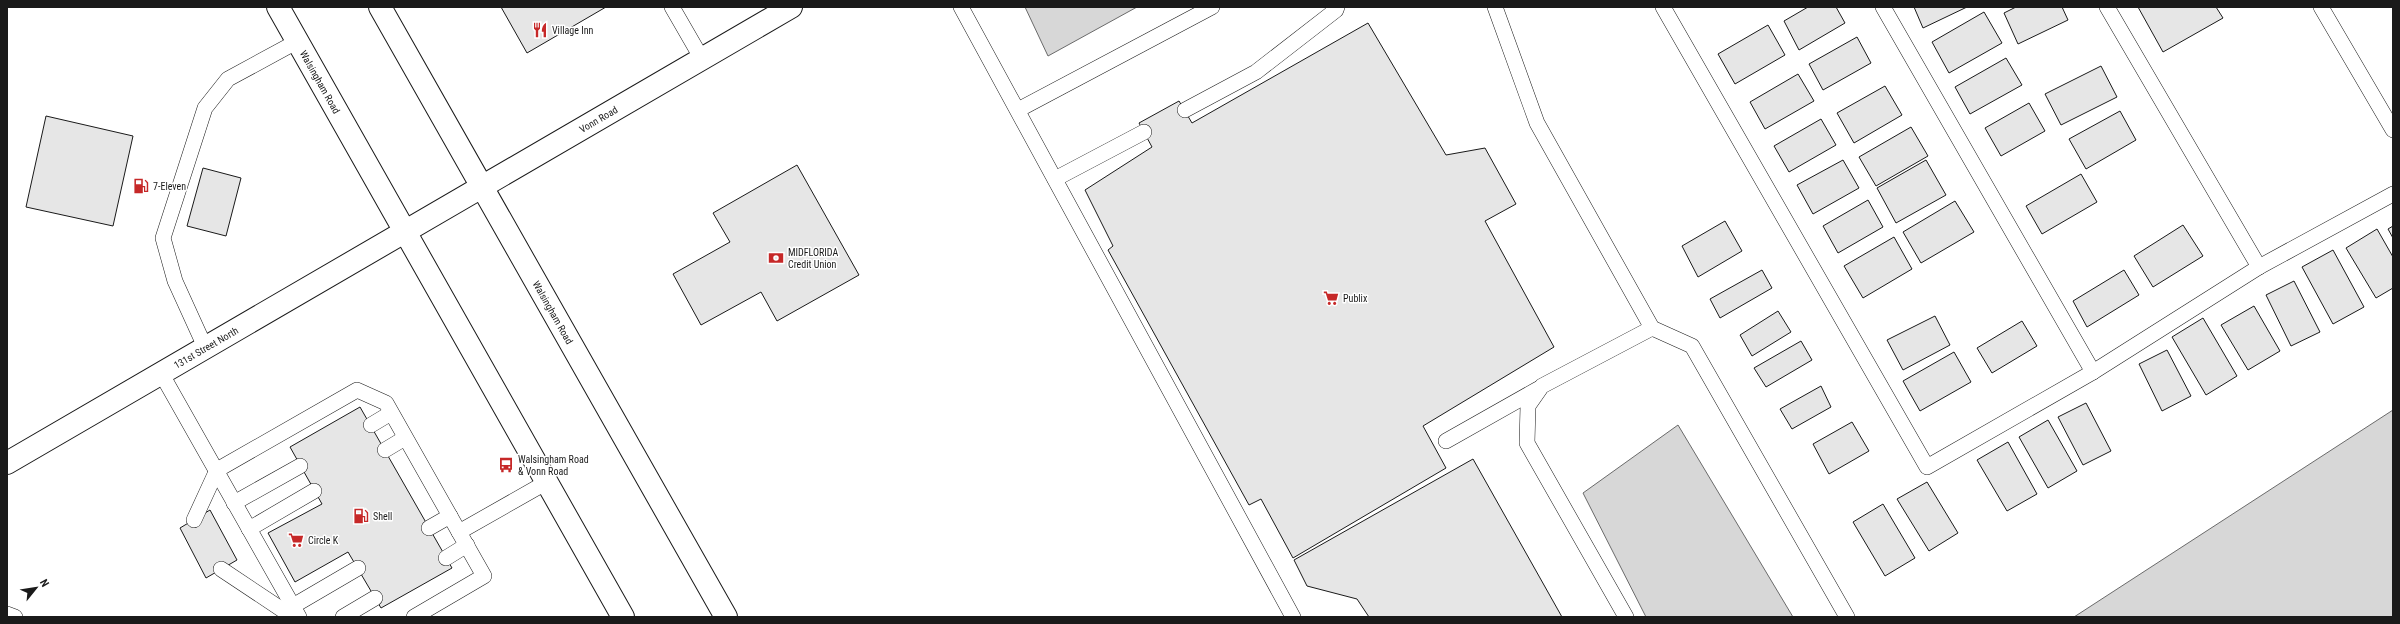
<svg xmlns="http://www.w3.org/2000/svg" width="2400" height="624" font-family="'Roboto Condensed',sans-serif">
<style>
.water{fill:#d7d7d7;stroke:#6a6a6a}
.building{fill:#e6e6e6;stroke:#1a1a1a}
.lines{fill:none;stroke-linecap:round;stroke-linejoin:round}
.service-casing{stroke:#1a1a1a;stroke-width:16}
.tertiary-casing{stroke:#1a1a1a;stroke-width:24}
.primary-casing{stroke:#1a1a1a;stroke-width:24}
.service{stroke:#fff;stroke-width:15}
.tertiary{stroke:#fff;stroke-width:22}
.primary{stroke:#fff;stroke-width:22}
.labels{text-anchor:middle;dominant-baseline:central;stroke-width:3;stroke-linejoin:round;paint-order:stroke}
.poi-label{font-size:10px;fill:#1a1a1a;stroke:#fff;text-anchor:start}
.street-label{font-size:10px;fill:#1a1a1a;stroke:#fff}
</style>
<rect width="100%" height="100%" fill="#fff"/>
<g class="water">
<path d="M1025 7H1137L1048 56Z"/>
<path d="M2393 410V617H2074Z"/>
<path d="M1678 425 1793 617H1646L1583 493Z"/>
</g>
<g class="building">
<path d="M501 7H606L527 53Z"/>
<path d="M1808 7H1836L1845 23 1799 50 1784 21Z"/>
<path d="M1914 7H1967L1923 28Z"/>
<path d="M2016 7H2062L2068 20 2018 44 2004 13Z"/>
<path d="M2138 7H2216L2223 18 2163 52Z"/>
<path d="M1984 12 2002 43 1949 73 1932 42Z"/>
<path d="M1368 23 1446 155 1485 148 1516 204 1485 221 1554 347 1423 426 1446 468 1293 558 1261 499 1249 505 1108 250 1113 246 1085 190 1152 147 1139 123 1179 101 1192 123Z"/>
<path d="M1768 25 1785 55 1735 84 1718 54Z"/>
<path d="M1857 37 1871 63 1823 90 1809 64Z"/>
<path d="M2006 58 2022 85 1970 114 1955 87Z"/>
<path d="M2101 66 2117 97 2061 125 2045 94Z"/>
<path d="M1798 74 1814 101 1765 129 1750 102Z"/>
<path d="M1885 86 1902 115 1854 143 1837 113Z"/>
<path d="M2029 103 2045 131 2001 156 1985 128Z"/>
<path d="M2120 111 2136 140 2086 169 2069 139Z"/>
<path d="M46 116 133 136 113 226 26 207Z"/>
<path d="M1821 119 1836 145 1789 172 1774 146Z"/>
<path d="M1911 127 1928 156 1876 186 1859 157Z"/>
<path d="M1843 160 1859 188 1813 214 1797 185Z"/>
<path d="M1926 160 1946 195 1896 223 1877 188Z"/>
<path d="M797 165 859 275 777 321 761 292 701 325 673 274 730 242 713 213Z"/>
<path d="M203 168 241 178 226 236 187 226Z"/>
<path d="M2081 174 2097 202 2042 234 2026 206Z"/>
<path d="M1868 200 1883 227 1838 253 1823 226Z"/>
<path d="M1955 201 1974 232 1921 263 1903 232Z"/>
<path d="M1725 221 1742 251 1698 277 1682 246Z"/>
<path d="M2183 225 2203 256 2153 287 2134 256Z"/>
<path d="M2393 226V238L2388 229Z"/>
<path d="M2377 229 2393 257V288L2376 298 2346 248Z"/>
<path d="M1894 237 1912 269 1863 298 1844 266Z"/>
<path d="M2333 250 2364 307 2333 324 2302 267Z"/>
<path d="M1762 270 1772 288 1720 318 1710 299Z"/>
<path d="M2124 270 2139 295 2087 327 2073 301Z"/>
<path d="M2294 281 2320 332 2291 346 2266 295Z"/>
<path d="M2254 306 2280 351 2248 370 2221 325Z"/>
<path d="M1778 311 1791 332 1752 356 1740 335Z"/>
<path d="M1935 316 1950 345 1903 370 1887 340Z"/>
<path d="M2203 318 2237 376 2206 395 2172 337Z"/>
<path d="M2022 321 2037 346 1992 373 1977 348Z"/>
<path d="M1801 341 1812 360 1766 387 1754 368Z"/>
<path d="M2167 350 2191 396 2162 411 2139 364Z"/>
<path d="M1954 352 1971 382 1920 411 1903 381Z"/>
<path d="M1821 386 1831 407 1792 429 1780 409Z"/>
<path d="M2086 403 2111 451 2083 465 2058 417Z"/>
<path d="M360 407 452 568 381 608 348 552 295 582 268 533 322 504 290 447Z"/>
<path d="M2048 420 2077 471 2048 488 2019 437Z"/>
<path d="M1852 422 1869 451 1829 474 1813 444Z"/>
<path d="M2008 442 2037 494 2007 511 1977 460Z"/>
<path d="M1473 459 1562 617H1369L1357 599 1307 586 1294 560Z"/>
<path d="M1927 482 1958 533 1929 551 1897 499Z"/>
<path d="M1883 504 1915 558 1885 576 1853 522Z"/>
<path d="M210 510 237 560 206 578 180 528Z"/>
</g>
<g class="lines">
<g class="service-casing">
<g id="service">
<path d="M672 7 702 59"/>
<path d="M961 7 1293 617"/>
<path d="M1495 7 1537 123 1652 328 1692 346 1847 617"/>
<path d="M1663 7 1927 467 2093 372 2259 267 2393 194"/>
<path d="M1883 7 2093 372"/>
<path d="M2107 7 2259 267"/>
<path d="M2321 7 2393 130"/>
<path d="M1018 110 1212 7"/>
<path d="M1185 110 1256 72 1336 10 1337 7"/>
<path d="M1055 179 1144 132"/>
<path d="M205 347 175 281 163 238 205 108 228 79 298 41"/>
<path d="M161 373 299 617"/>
<path d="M371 425 391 413"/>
<path d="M1446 441 1538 389"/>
<path d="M385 450 405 438"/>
<path d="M234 503 300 466"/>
<path d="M194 520 217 470 357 390 386 403 459 532 547 482"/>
<path d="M429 528 450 516"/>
<path d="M249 529 314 491"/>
<path d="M446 558 467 545"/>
<path d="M221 569 293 617"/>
<path d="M293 606 358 568"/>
<path d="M7 614 15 617"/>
<path d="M343 617 375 598"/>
<path d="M414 617 484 576 459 532"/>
<path d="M1626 617 1527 443 1528 406 1542 386 1652 328"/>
</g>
</g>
<g class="tertiary-casing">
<g id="tertiary">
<path id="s1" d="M7 463 791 7"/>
</g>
</g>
<g class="primary-casing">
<g id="primary">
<path id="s2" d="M278 7 623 617"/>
<path id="s3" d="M380 7 726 617"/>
</g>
</g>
<use href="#service" class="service"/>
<use href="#tertiary" class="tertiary"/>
<use href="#primary" class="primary"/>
</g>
<defs>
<g id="restaurant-bare" transform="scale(1.2)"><path d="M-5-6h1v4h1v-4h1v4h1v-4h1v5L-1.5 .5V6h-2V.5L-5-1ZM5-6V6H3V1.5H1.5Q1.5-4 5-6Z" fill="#c62828" stroke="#fff" stroke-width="2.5" paint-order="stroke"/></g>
<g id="fuel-bare" transform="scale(1.2)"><path d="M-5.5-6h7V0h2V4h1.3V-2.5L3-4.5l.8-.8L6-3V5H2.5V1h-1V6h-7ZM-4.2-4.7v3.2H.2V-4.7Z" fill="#c62828" stroke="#fff" stroke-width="2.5" paint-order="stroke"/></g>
<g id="bank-bare" transform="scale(1.2)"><path d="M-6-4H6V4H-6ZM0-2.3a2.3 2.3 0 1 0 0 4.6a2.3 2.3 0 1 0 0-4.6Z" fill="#c62828" stroke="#fff" stroke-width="2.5" paint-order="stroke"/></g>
<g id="supermarket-bare" transform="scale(1.2)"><path d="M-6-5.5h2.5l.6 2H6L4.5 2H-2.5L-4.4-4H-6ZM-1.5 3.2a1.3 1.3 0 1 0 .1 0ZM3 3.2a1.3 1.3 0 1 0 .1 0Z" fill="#c62828" stroke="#fff" stroke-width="2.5" paint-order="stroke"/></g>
<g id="bus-bare" transform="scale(1.2)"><path d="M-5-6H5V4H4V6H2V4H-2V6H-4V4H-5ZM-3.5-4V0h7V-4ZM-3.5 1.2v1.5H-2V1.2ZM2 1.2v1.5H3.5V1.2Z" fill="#c62828" stroke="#fff" stroke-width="2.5" paint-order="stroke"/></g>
</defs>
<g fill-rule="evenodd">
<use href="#restaurant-bare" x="540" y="30"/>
<use href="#fuel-bare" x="141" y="186"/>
<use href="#bank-bare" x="776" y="258"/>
<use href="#supermarket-bare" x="1331" y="298"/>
<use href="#bus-bare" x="506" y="465"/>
<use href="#fuel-bare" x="361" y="516"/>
<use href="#supermarket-bare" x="296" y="540"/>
</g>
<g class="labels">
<g class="poi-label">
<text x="552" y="30">Village Inn</text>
<text x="153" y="186">7-Eleven</text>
<text x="788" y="252">MIDFLORIDA<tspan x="788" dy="12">Credit Union</tspan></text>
<text x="1343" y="298">Publix</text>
<text x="518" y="459">Walsingham Road<tspan x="518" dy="12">&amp; Vonn Road</tspan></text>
<text x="373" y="516">Shell</text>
<text x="308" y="540">Circle K</text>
</g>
<g class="street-label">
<text stroke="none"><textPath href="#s2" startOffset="86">Walsingham Road</textPath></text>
<text stroke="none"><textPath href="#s1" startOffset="684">Vonn Road</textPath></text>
<text stroke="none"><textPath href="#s3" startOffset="351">Walsingham Road</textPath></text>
<text stroke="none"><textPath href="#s1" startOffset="230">131st Street North</textPath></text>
</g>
</g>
<rect width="2400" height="624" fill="none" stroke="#1a1a1a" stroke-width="16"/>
<g transform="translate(36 588) rotate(60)" stroke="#ffffff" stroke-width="3" paint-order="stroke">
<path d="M0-3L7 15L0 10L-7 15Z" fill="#1a1a1a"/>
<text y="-6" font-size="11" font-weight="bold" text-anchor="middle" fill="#1a1a1a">N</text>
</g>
</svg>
